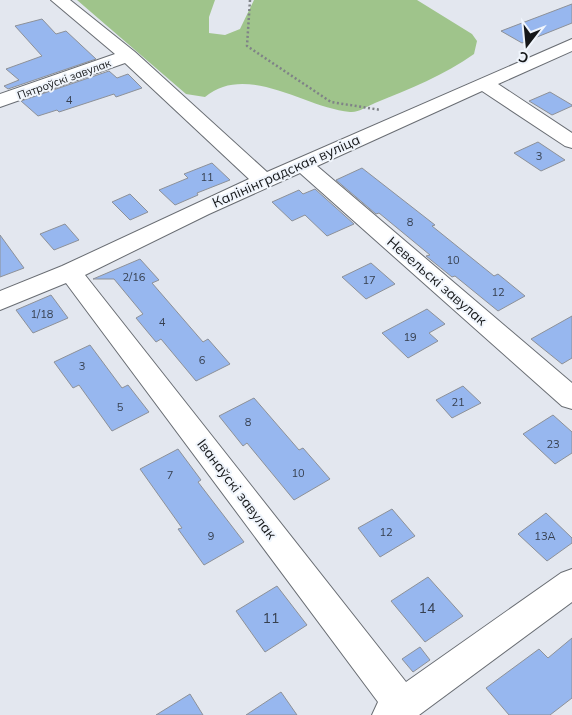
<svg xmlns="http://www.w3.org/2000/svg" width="572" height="715" font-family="Mulish,sans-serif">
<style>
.forest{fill:#9fc48b}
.building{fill:#97b7ef;stroke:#8d9198}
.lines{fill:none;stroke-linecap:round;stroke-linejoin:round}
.minor-casing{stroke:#696d73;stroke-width:2}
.path{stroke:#7f8287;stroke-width:2.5;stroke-dasharray:2 2.5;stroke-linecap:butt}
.minor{fill:#fff;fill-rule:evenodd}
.labels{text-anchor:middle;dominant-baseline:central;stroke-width:4;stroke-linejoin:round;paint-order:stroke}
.far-street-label{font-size:11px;fill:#151719;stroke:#f0f5fc}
.number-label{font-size:11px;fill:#363f4e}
.street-label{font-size:14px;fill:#151719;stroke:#f0f5fc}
.near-number-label{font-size:14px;fill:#363f4e}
</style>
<rect width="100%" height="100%" fill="#e3e7ef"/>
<path class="forest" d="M77 0H215L209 17V33L225 35 240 29 254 0H417L472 34 477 41 474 54C445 75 409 89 375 103 368 106 358 113 350 112 305 108 247 62 205 97L186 94Z"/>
<g class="building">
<path d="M572 4V23L522 43 501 31Z"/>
<path d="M42 19 56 34 66 31 96 59 8 89 4 86 19 80 6 69 42 56 15 26Z"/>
<path d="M109 71 117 78 128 74 142 88 116 97 114 94 59 112 57 110 38 116 21 101Z"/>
<path d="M550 92 572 105V106L552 115 529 101Z"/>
<path d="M538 142 565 160 541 171 514 153Z"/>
<path d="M212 163 230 180 197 193 198 195 175 205 159 190 188 178 184 174Z"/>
<path d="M362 168 435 225 432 226 494 276 498 274 525 296 498 311 455 276 452 277 426 256 430 255 379 213 376 214 336 180Z"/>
<path d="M315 189 354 224 327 236 305 215 292 221 272 202 299 190 303 194Z"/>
<path d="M130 194 148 212 130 220 112 202Z"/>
<path d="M65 224 79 240 54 250 40 234Z"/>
<path d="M0 235 24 268 0 277Z"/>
<path d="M140 259 159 280 152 283 203 342 208 339 230 364 196 381 161 339 156 342 136 318 143 314 114 279H93Z"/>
<path d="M371 263 395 284 366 299 342 277Z"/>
<path d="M51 295 68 318 33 333 16 310Z"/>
<path d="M427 309 445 324 429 333 438 341 408 358 382 333Z"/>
<path d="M572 316V358L562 364 531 339Z"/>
<path d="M90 345 122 388 128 385 149 412 112 431 79 385 73 388 54 362Z"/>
<path d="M463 386 481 403 452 418 436 400Z"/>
<path d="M254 398 299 450 303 448 330 479 294 500 247 443 243 446 219 416Z"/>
<path d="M553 415 572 432V453L555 464 523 434Z"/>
<path d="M178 449 201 480 198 482 244 542 204 565 178 529 182 528 140 469Z"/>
<path d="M392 509 415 536 380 557 358 528Z"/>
<path d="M546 513 572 538V543L547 561 518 534Z"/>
<path d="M428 577 463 616 425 642 391 601Z"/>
<path d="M277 586 307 625 265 652 236 611Z"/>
<path d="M572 638V698L550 715H509L486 688 539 649 548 658Z"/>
<path d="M420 647 430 660 413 672 402 659Z"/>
<path d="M281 692 297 715H246Z"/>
<path d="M190 694 203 715H156Z"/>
</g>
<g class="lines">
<g class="minor-casing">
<path id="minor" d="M51 0H70L135 52 267 172 572 39V51L498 84 572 133V148L565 146 482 91 317 166 572 383V409L562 406 300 173 209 214 85 275 406 682 561 573 572 569V602L419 715H372L378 702 66 283 0 310V291L62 266 249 179 125 63 0 107V94L115 54Z"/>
</g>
<path class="path" d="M250 0 247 46 331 102 381 110"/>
<use href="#minor" class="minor"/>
</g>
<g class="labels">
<g class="far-street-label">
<text transform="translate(64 79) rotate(-20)">Пятроўскі завулак</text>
</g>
<g class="number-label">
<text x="69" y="100">4</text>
<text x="539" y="156">3</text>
<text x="207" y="177">11</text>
<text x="410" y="222">8</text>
<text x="453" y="260">10</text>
<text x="134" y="277">2/16</text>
<text x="369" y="280">17</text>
<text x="498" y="292">12</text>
<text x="42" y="314">1/18</text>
<text x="162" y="322">4</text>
<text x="410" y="337">19</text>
<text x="202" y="360">6</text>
<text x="82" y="366">3</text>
<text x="458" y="402">21</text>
<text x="120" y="407">5</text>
<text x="248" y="422">8</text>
<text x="553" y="444">23</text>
<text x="298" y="473">10</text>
<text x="170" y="475">7</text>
<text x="386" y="532">12</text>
<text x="211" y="536">9</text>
<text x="545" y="536">13А</text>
</g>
<g class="street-label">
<text transform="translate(286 171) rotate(-24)">Калінінградская вуліца</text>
<text transform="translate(437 281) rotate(41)">Невельскі завулак</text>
<text transform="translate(237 489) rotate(53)">Іванаўскі завулак</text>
</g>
<g class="near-number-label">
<text x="427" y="608">14</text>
<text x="271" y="618">11</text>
</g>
</g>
<g transform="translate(527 45) rotate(196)" stroke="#f0f5fc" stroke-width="4" paint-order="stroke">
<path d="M0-4L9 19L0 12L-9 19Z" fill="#151719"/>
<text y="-8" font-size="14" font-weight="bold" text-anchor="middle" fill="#151719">С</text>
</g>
</svg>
